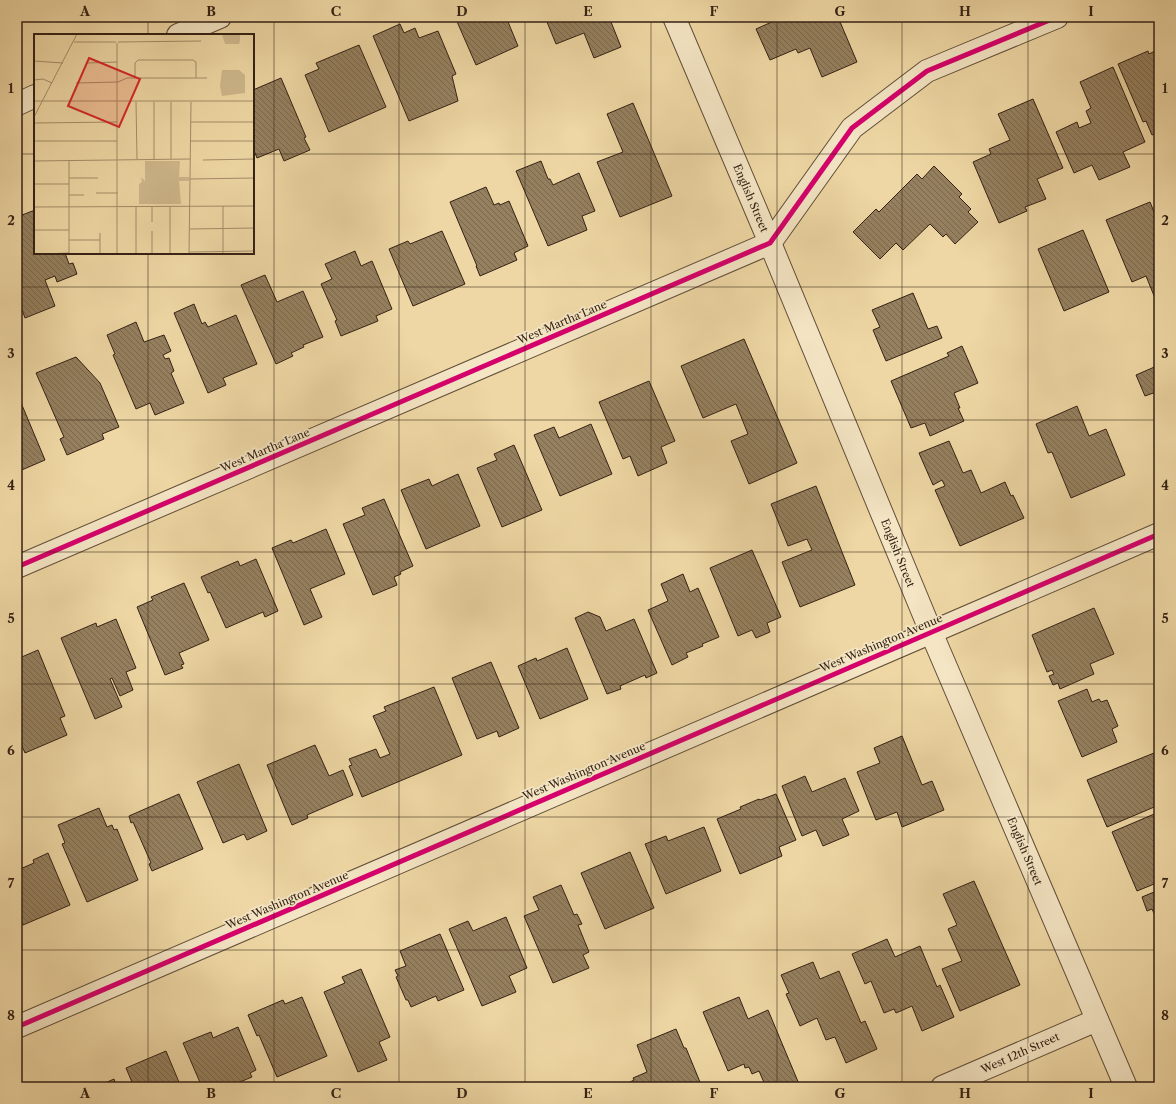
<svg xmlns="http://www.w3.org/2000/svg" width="1176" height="1104" font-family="'Libre Caslon Text',serif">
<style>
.building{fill:url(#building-back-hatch);stroke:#342114}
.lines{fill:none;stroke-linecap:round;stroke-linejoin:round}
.minor-casing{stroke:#624e38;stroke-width:24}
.minor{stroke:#f4e5c4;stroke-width:22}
.cycleway-casing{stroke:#f4e5c4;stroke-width:8}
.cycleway{stroke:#d6006c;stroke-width:5}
.grid{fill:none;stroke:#342114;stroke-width:1;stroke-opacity:0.55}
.labels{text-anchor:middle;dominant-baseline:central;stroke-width:3.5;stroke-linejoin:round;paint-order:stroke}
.street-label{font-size:11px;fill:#342114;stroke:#f4e5c4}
.inset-road{fill:none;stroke:#a48e6a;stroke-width:1}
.view{fill:#d62828;fill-opacity:0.15;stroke:#d62828;stroke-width:2}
.inset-edge{fill:none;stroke:#342114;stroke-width:2}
.neatline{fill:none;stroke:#342114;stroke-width:1.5}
.grid-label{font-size:13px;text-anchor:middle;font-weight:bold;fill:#342114}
</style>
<defs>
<pattern id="building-back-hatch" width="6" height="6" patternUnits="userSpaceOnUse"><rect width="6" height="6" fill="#95805f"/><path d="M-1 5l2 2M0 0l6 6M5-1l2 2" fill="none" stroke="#7a684d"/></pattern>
</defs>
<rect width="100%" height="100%" fill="#eed7a4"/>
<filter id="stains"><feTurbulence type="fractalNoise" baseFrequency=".005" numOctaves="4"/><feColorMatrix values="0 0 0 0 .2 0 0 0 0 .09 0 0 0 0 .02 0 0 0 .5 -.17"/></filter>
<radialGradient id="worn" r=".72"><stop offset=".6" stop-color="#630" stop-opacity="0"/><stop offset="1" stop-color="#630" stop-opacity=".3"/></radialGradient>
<g class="building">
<path d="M455 17H506L518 46 476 65Z"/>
<path d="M545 17H609L621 47 594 58 584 33 556 44Z"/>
<path d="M783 17H838L857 62 822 77 810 48 798 53 796 49 770 60 756 29Z"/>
<path d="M400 24 404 33 415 28 419 38 438 31 456 74 452 76 458 101 409 121 373 36Z"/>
<path d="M359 45 386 107 329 132 305 75 319 69 316 63Z"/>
<path d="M1157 50 1159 54V132L1152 135 1146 121 1143 122 1118 64 1148 51 1149 54Z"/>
<path d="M1113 67 1145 142 1123 152 1130 167 1099 180 1092 165 1074 173 1056 132 1077 122 1079 128 1091 123 1086 111 1091 108 1080 82Z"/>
<path d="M281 78 306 137 304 138 310 150 284 161 279 149 257 158 253 148V90Z"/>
<path d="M1033 99 1063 168 1037 179 1046 199 1025 207 1027 211 999 223 973 162 991 154 989 149 1010 140 998 114Z"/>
<path d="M633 103 672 196 620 217 597 162 623 152 607 114Z"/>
<path d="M541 161 548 179H550L553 185 579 173 595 211 582 216 587 230 548 246 516 171Z"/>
<path d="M934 166 962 194 959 197 971 209 968 212 978 222 955 244 946 234 943 237 930 224 903 250 896 243 880 259 853 232 876 209 879 212 917 174 922 179Z"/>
<path d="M486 187 494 205 499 203 500 205 509 201 528 246 514 253 517 260 480 276 476 266H477L450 202Z"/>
<path d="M1159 194V207L1154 196Z"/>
<path d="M1150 202 1159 224V308L1146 276 1132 282 1106 220Z"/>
<path d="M35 210V253H65L69 264 73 263 77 274 57 282 55 276 45 280 55 306 25 318 17 296V217Z"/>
<path d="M1083 230 1109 292 1064 311 1038 249Z"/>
<path d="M442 231 465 284 413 306 389 249 408 241 410 244Z"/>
<path d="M355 251 361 266 372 261 392 309 376 316 378 321 341 336 335 321 337 320 321 284 332 279 325 264Z"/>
<path d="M265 275 277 302 303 291 323 337 303 345 304 347 291 353 293 356 276 364 241 285Z"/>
<path d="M913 293 928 329 937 326 942 338 886 361 873 330 880 327 872 310Z"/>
<path d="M194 304 202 324 205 322 208 327 236 315 257 364 223 378 226 385 208 393 174 313Z"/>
<path d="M136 322 144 342 164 335 171 351 163 355 165 359 169 358 174 371 171 373 184 403 155 415 150 403 136 409 113 355 115 354 107 335Z"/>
<path d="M744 339 797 463 749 484 731 441 748 434 736 404 703 418 681 366Z"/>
<path d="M962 346 978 383 954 393 960 408H958L964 421 930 436 925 423 911 428 891 381 949 356 947 353Z"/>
<path d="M76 357 100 383 119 427 102 434 104 439 67 455 60 439 64 437 36 373Z"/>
<path d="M1159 365V391L1145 396 1136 375Z"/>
<path d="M649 381 675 441 661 447 667 463 638 476 630 456 623 459 599 402Z"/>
<path d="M19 398 45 460 17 472V399Z"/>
<path d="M1077 406 1089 436 1106 429 1125 475 1071 498 1052 452 1048 453 1036 424Z"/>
<path d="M591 424 612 474 560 496 534 435 554 427 559 438Z"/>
<path d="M949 441 963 473 971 470 981 493 1005 482 1011 496 1013 495 1024 518 960 546 935 490 945 486 942 480 933 485 919 453Z"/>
<path d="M514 445 542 510 502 527 477 468 497 460 494 454Z"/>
<path d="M458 474 480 526 426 549 401 490 429 479 432 486Z"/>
<path d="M816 486 855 585 800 607 782 562 812 550 807 539 788 546 771 504Z"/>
<path d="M384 499 413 566 400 572 401 574 394 577 397 585 373 595 343 524 365 515 362 508Z"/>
<path d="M326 529 345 574 310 589 322 617 304 625 272 548 291 540 293 543Z"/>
<path d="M752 550 781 617 767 623 770 632 756 638 752 630 738 636 710 568Z"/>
<path d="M256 559 278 611 265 617 263 612 226 628 210 592 208 593 201 577 238 561 240 566Z"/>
<path d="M683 574 690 592 698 588 719 637 702 644 703 646 686 653 688 657 672 665 648 610 668 601 661 584Z"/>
<path d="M184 583 209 640 179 653 184 664 181 665 183 668 165 675 137 607 153 600 151 597Z"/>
<path d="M1094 608 1114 654 1090 664 1094 674 1060 689 1058 683 1053 685 1049 676 1054 674 1052 670 1047 672 1032 635Z"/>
<path d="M588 612 600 617 606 631 634 619 657 673 646 678 645 675 620 686 621 689 607 694 575 618Z"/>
<path d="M116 619 136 668 126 672 133 690 120 696 112 678 110 679 122 707 95 719 61 638 96 623 97 627Z"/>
<path d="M567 648 588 699 540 719 518 666 536 658 537 661Z"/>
<path d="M38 650 65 716 60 718 67 735 25 753 17 735V722L20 721 17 713V666L20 665 17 659Z"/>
<path d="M491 662 519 728 499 737 497 731 477 739 452 678Z"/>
<path d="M434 687 462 755 362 797 349 766 352 765 349 759 376 749 380 758 390 754 373 716 386 711 384 707Z"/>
<path d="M1087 689 1092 702 1099 699 1101 702 1107 700 1118 726 1112 729 1117 742 1082 757 1058 701Z"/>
<path d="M902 736 922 785 932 781 944 810 902 827 897 812 876 820 857 772 880 763 874 748Z"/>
<path d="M315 745 329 776 343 770 353 795 307 815 308 818 292 825 267 765Z"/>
<path d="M1159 751V805L1107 827 1087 780Z"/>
<path d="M239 764 267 831 247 840 244 834 223 843 197 782Z"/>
<path d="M805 776 812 792 845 778 859 811 842 819 849 835 823 846 816 830 802 836 782 786Z"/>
<path d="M179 794 203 849 152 871 149 864 151 863 133 822 131 823 129 816Z"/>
<path d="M776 794 796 840 779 847 782 856 740 874 717 819 741 809 740 807 759 799 760 800Z"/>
<path d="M99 808 107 827 112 825 114 830 117 829 138 880 87 902 62 844 65 843 58 825Z"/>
<path d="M1159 812V882L1137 891 1112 832Z"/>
<path d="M704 827 721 871 666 894 645 844 666 836 668 841Z"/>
<path d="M630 852 654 908 605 929 581 873Z"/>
<path d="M48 853 70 905 23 925 17 912V864H18L20 869 34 863 33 860Z"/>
<path d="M974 881 1020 985 960 1011 942 969 962 961 948 929 957 925 943 894Z"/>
<path d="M561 885 574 915 577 914 582 924 578 925 589 952 583 955 589 968 553 983 524 916 539 910 533 897Z"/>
<path d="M1159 890V924L1152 909 1147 911 1142 897Z"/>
<path d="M506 917 527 968 509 976 516 992 482 1006 449 929 468 921 473 931Z"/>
<path d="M1159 926V934L1157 935 1154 928Z"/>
<path d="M440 934 464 990 438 1001 436 996 411 1007 408 1000H406L396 977 398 976 395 970 406 966 400 951Z"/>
<path d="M887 939 895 957 920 946 937 987 940 985 954 1017 922 1031 912 1006 896 1013 894 1009 884 1013 871 981 865 984 852 954Z"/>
<path d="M813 962 820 979 839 971 861 1023 865 1021 877 1049 846 1063 835 1037 826 1040 817 1018 800 1026 786 994 789 993 781 975Z"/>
<path d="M361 969 390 1037 379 1042 387 1060 358 1072 324 992 345 983 342 977Z"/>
<path d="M302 997 327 1056 277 1077 259 1035 257 1036 248 1015 283 1000 285 1004Z"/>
<path d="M739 997 748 1019 768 1010 799 1084 793 1087 792 1085 788 1087H766L759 1071 752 1074 749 1067 745 1068 744 1064 728 1071 703 1012Z"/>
<path d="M238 1027 256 1070 250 1073 252 1077 235 1084 236 1087H202L183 1043 211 1032 213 1038Z"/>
<path d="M676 1029 684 1048H686L702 1087 706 1085 707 1087H620L634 1080 633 1078 647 1072 637 1045Z"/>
<path d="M166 1051 181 1087H134L126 1068Z"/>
<path d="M114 1079 117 1087H96Z"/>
</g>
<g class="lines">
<g class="minor-casing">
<g id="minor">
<path d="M674 17 770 243 931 632 1126 1087"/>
<path d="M178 35 220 17"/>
<path d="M18 104 35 96"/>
<path d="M17 567 770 243 852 128 927 71 1057 17"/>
<path d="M17 1027 1159 534"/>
<path d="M942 1087 1097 1020"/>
</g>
</g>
<use href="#minor" class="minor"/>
<g class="cycleway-casing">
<g id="cycleway">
<path d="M17 567 770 243 852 128 927 71 1057 17"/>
<path d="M17 1027 1159 534"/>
</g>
</g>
<use href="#cycleway" class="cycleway"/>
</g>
<path class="grid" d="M148 17V35M274 17V1087M399 17V1087M525 17V1087M651 17V1087M777 17V1087M902 17V1087M1028 17V1087M17 154H35M253 154H1159M148 253V1087M17 287H1159M17 420H1159M17 552H1159M17 684H1159M17 817H1159M17 950H1159"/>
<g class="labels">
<g class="street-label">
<text transform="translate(751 198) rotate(67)">English Street</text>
<text transform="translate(562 322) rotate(-23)">West Martha Lane</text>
<text transform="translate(265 450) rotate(-23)">West Martha Lane</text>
<text transform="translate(898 553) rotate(68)">English Street</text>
<text transform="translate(881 643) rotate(-23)">West Washington Avenue</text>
<text transform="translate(584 771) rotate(-23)">West Washington Avenue</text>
<text transform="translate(1025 851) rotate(67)">English Street</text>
<text transform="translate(287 900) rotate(-23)">West Washington Avenue</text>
<text transform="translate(1020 1053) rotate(-24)">West 12th Street</text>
</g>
</g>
<g transform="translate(34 34)">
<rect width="220" height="220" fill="#eed7a4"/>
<path d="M188 0H206V7L205 10H191ZM188 36H205L211 41V59L188 62 186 52Z" fill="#ceb88c"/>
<path d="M111 127H146L145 143H155V147H145L147 170H105V150L108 148 107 143 111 147Z" fill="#ceb88c"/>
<path class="inset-road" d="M40 8H82M84 8 167 7M0 27 29 29M53 29 83 28M101 44V29L104 26H159L162 28V44M0 46 9 45 18 49M42 49 84 48 93 44H173M0 67H220M102 68 103 125M0 83 43 0M157 88H220M0 89 83 88M0 107H83M157 107H220M120 125V68M137 125V68M169 126 220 125M0 127 156 125M35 144H64M156 145 220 144M0 150H35M62 159H84M35 161H50M118 172V188M136 172V220M189 172V220M0 173 220 172M156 195 220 194M0 196H35M66 199V220M35 206H66M155 218 220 217M8 220 35 219M35 220V126M83 220V9M102 220V172M118 220V197M155 220 157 68"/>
<path class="view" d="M55 24 106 45 85 93 34 72Z"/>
<rect width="220" height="220" class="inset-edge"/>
</g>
<rect width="1176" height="1104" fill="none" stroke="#eed7a4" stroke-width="44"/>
<rect x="22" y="22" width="1132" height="1060" class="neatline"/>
<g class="grid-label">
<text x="85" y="16">A</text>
<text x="211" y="16">B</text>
<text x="336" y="16">C</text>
<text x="462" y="16">D</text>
<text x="588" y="16">E</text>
<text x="714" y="16">F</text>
<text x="840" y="16">G</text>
<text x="965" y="16">H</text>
<text x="1091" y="16">I</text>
<text x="11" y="93">1</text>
<text x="1165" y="93">1</text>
<text x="11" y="225">2</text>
<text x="1165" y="225">2</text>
<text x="11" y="358">3</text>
<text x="1165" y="358">3</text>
<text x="11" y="490">4</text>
<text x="1165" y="490">4</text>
<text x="11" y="623">5</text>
<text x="1165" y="623">5</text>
<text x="11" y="755">6</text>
<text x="1165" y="755">6</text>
<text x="11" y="888">7</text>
<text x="1165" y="888">7</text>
<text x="11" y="1020">8</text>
<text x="1165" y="1020">8</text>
<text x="85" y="1098">A</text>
<text x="211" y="1098">B</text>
<text x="336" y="1098">C</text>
<text x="462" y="1098">D</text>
<text x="588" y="1098">E</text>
<text x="714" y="1098">F</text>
<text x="840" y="1098">G</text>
<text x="965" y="1098">H</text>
<text x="1091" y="1098">I</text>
</g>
<rect width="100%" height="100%" filter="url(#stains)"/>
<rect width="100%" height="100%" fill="url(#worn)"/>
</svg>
